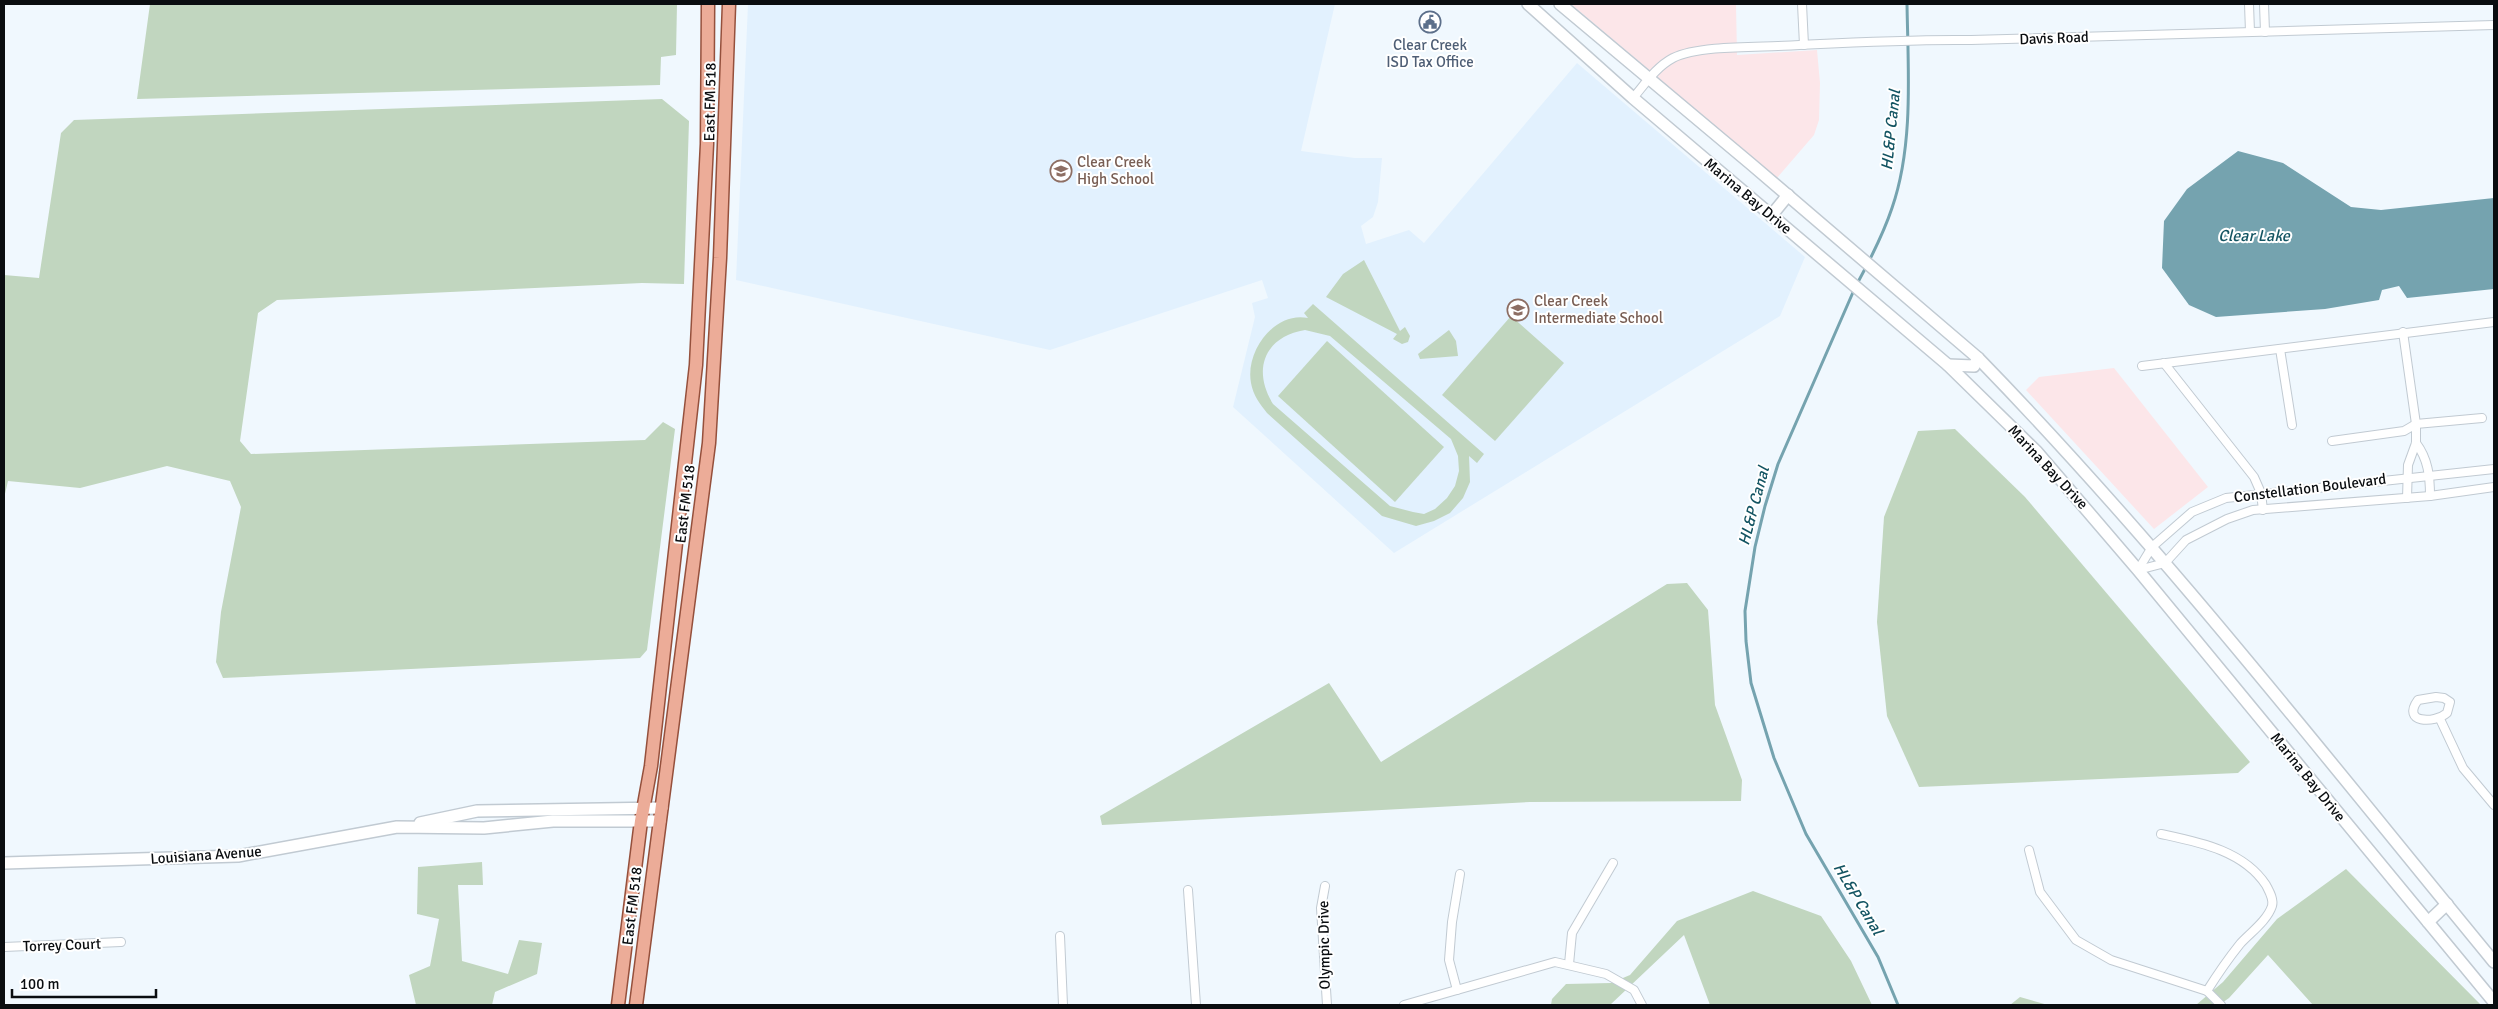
<svg xmlns="http://www.w3.org/2000/svg" width="2498" height="1009" font-family="Signika,sans-serif">
<style>
.commercial{fill:#fce6e9}
.built{fill:#e2f1fe}
.green{fill:#c1d6bf;fill-rule:evenodd}
.water{fill:#75a3af}
.lines{fill:none;stroke-linecap:round;stroke-linejoin:round}
.stream{stroke:#75a3af;stroke-width:3}
.street-casing{stroke:#c1cad2;stroke-width:10}
.secondary-casing{stroke:#c1cad2;stroke-width:14}
.primary-casing{stroke:#95503c;stroke-width:15}
.street{stroke:#fff;stroke-width:8}
.secondary{stroke:#fff;stroke-width:11}
.primary{stroke:#ecac98;stroke-width:12}
.labels{text-anchor:middle;dominant-baseline:central;stroke-width:4;stroke-linejoin:round;paint-order:stroke}
.street-label{font-size:15px;fill:#0a0d10;stroke:#fff}
.service-label{font-size:15px;fill:#4e5e75;stroke:#fff}
.education-label{font-size:15px;fill:#785e54;stroke:#fff;text-anchor:start}
.water-label{font-size:16px;font-style:italic;fill:#135462;stroke:#fff}
</style>
<rect width="100%" height="100%" fill="#f0f8fe"/>
<g class="commercial">
<path d="M1571 4H1736L1737 55 1817 50 1820 83 1819 120 1814 135 1777 178Z"/>
<path d="M2114 368 2208 487 2154 529 2026 390 2039 377Z"/>
</g>
<path class="built" d="M748 4H1335L1301 151 1355 158H1382L1378 202 1373 217 1361 226 1366 244 1409 230 1424 243 1577 63 1805 257 1780 316 1394 553 1233 407 1255 317 1252 303 1268 298 1262 280 1050 350 736 280Z"/>
<g class="green">
<path d="M150 4H677L676 55 661 57 660 85 137 99Z"/>
<path d="M662 99 689 121 684 284 642 283 277 300 258 313 240 441 251 454 645 440 663 422 675 429 647 650 640 658 223 678 216 662 221 612 241 507 230 481 167 466 80 488 8 481 4 498V275L39 278 61 133 74 120Z"/>
<path d="M1364 260 1400 331 1405 327 1410 336 1408 342 1402 344 1393 339 1397 334 1326 297 1343 274Z"/>
<path d="M1313 304 1484 454 1477 463 1469 456 1470 482 1463 498 1450 513 1434 521 1416 526 1382 516 1267 413C1260 404 1253 395 1251 383 1245 351 1275 311 1308 318L1304 313ZM1305 330 1330 336 1451 439 1458 456 1459 471 1455 486 1447 498 1435 509 1424 514 1413 512 1390 506 1273 404C1252 370 1264 337 1305 330Z"/>
<path d="M1511 316 1564 363 1495 441 1442 395Z"/>
<path d="M1449 330 1456 341 1458 356 1420 359 1418 354Z"/>
<path d="M1327 341 1444 447 1395 502 1278 396Z"/>
<path d="M1955 429 2025 497 2250 762 2238 773 1919 787 1887 716 1877 622 1884 517 1918 431Z"/>
<path d="M1687 583 1708 610 1715 705 1742 780 1741 801 1530 802 1102 825 1100 816 1329 683 1381 762 1667 584Z"/>
<path d="M482 862 483 885H458L462 961 508 974 519 940 542 943 537 974 495 992 492 1005H416L409 975 430 966 439 919 417 914 418 867Z"/>
<path d="M2346 869 2481 1005H2313L2268 955 2229 998 2219 1005H2196L2223 982 2277 919Z"/>
<path d="M1753 891 1821 916 1851 961 1872 1005H1710L1684 935 1610 1005H1551L1552 999 1566 984 1611 983 1630 975 1677 921Z"/>
<path d="M2020 997 2048 1005H2010Z"/>
</g>
<path class="water" d="M2238 151 2283 163 2351 207 2381 210 2494 198V289L2407 298 2399 286 2382 290 2379 300 2325 309 2216 317 2189 305 2162 268 2164 221 2187 189Z"/>
<g class="lines">
<g class="stream">
<path d="M1857 284C1870 260 1883 235 1892 208 1914 145 1908 69 1907 4"/>
<path d="M1854 290 1778 464 1765 506 1755 547 1745 611 1746 641 1751 683 1774 758 1806 834 1878 957 1898 1005"/>
</g>
<g class="street-casing">
<g id="street">
<path d="M1802 4 1804 45"/>
<path d="M2249 4 2250 32"/>
<path d="M2264 4 2265 32"/>
<path d="M1633 98C1645 84 1656 67 1673 58 1697 46 1750 47 1778 46 1842 43 1907 39 1971 40L2494 25"/>
<path d="M2403 332 2416 424V443L2408 465 2407 498"/>
<path d="M2280 349 2292 425"/>
<path d="M2164 363 2254 477 2261 493 2263 510"/>
<path d="M2142 366 2494 322"/>
<path d="M2332 441 2404 431 2416 424 2482 418"/>
<path d="M2416 443C2428 459 2430 476 2430 496"/>
<path d="M2138 570 2152 547 2192 512 2226 498 2494 469"/>
<path d="M2138 570 2165 563 2186 540 2227 519 2253 510 2430 496 2494 487"/>
<path d="M2436 697 2444 698 2450 702 2447 713C2434 724 2401 723 2418 700Z"/>
<path d="M2440 719 2463 768 2494 805"/>
<path d="M2161 834C2198 842 2243 850 2266 885 2269 891 2274 899 2272 906 2267 921 2250 933 2240 944 2228 959 2217 975 2207 991"/>
<path d="M2029 850 2040 892 2076 940 2111 960 2207 991 2221 1005"/>
<path d="M1325 886 1321 908 1327 1005"/>
<path d="M1188 890 1196 1005"/>
<path d="M1060 936 1063 1005"/>
<path d="M4 947 121 942"/>
<path d="M1569 964 1572 933 1613 863"/>
<path d="M1457 990 1449 960 1452 922 1460 874"/>
<path d="M1404 1005 1555 962 1606 974 1634 990 1642 1005"/>
</g>
</g>
<g class="secondary-casing">
<g id="secondary">
<path d="M1528 4 1633 98 1948 365 2037 452 2138 570 2494 1002"/>
<path d="M1560 4 1751 164 1978 358C2163 548 2326 758 2494 962"/>
<path d="M1771 216 1788 195"/>
<path d="M1948 365 1974 366 1978 358"/>
<path d="M420 823 477 811 662 808"/>
<path d="M4 863 238 856 397 827 484 828 553 821H660"/>
<path d="M2428 922 2447 904"/>
</g>
</g>
<g class="primary-casing">
<g id="primary">
<path d="M618 1005 641 821 651 766 696 365 707 144 708 4"/>
<path d="M636 1005 709 443 720 258 729 4"/>
</g>
</g>
<use href="#street" class="street"/>
<use href="#secondary" class="secondary"/>
<use href="#primary" class="primary"/>
</g>
<defs>
<g id="civic-ring" transform="scale(1.125)"><circle r="9.5" fill="#fff" stroke="#5c6f8a" stroke-width="1.5"/><path d="M-.6-6.5H3V-4.5H.6V-3L4-1V1h2V6H-6V1h2V-1L-.6-3ZM-1.2 2.5V6h2.4V2.5Z" fill="#5c6f8a"/></g>
<g id="school-ring" transform="scale(1.125)"><circle r="9.5" fill="#fff" stroke="#8d6e63" stroke-width="1.5"/><path d="M0-5L7-2L0 1L-7-2ZM-4 1L0 2.5L4 1V4Q0 6-4 4Z" fill="#8d6e63"/></g>
</defs>
<g fill-rule="evenodd">
<use href="#civic-ring" x="1430" y="22"/>
<use href="#school-ring" x="1061" y="171"/>
<use href="#school-ring" x="1518" y="310"/>
</g>
<g class="labels">
<g class="street-label">
<text transform="translate(2054 38) rotate(-2)">Davis Road</text>
<text transform="translate(710 102) rotate(-89)">East FM 518</text>
<text transform="translate(1748 196) rotate(40)">Marina Bay Drive</text>
<text transform="translate(2048 467) rotate(47)">Marina Bay Drive</text>
<text transform="translate(2310 488) rotate(-7)">Constellation Boulevard</text>
<text transform="translate(685 504) rotate(-83)">East FM 518</text>
<text transform="translate(2308 777) rotate(51)">Marina Bay Drive</text>
<text transform="translate(206 855) rotate(-4)">Louisiana Avenue</text>
<text transform="translate(632 906) rotate(-83)">East FM 518</text>
<text transform="translate(62 945) rotate(-2)">Torrey Court</text>
<text transform="translate(1324 945) rotate(-91)">Olympic Drive</text>
</g>
<g class="service-label">
<text x="1430" y="45">Clear Creek<tspan x="1430" dy="17">ISD Tax Office</tspan></text>
</g>
<g class="education-label">
<text x="1077" y="162">Clear Creek<tspan x="1077" dy="17">High School</tspan></text>
<text x="1534" y="301">Clear Creek<tspan x="1534" dy="17">Intermediate School</tspan></text>
</g>
<g class="water-label">
<text transform="translate(1891 130) rotate(-84)">HL&amp;P Canal</text>
<text x="2254" y="236">Clear Lake</text>
<text transform="translate(1754 506) rotate(-75)">HL&amp;P Canal</text>
<text transform="translate(1858 899) rotate(59)">HL&amp;P Canal</text>
</g>
</g>
<rect width="2498" height="1009" fill="none" stroke="#0a0d10" stroke-width="10"/>
<path d="M12 989v8h144v-8" fill="none" stroke="#0a0d10" stroke-width="2.5"/>
<text x="20" y="989" font-size="15" fill="#0a0d10" stroke="#ffffff" stroke-width="4" paint-order="stroke">100 m</text>
</svg>
